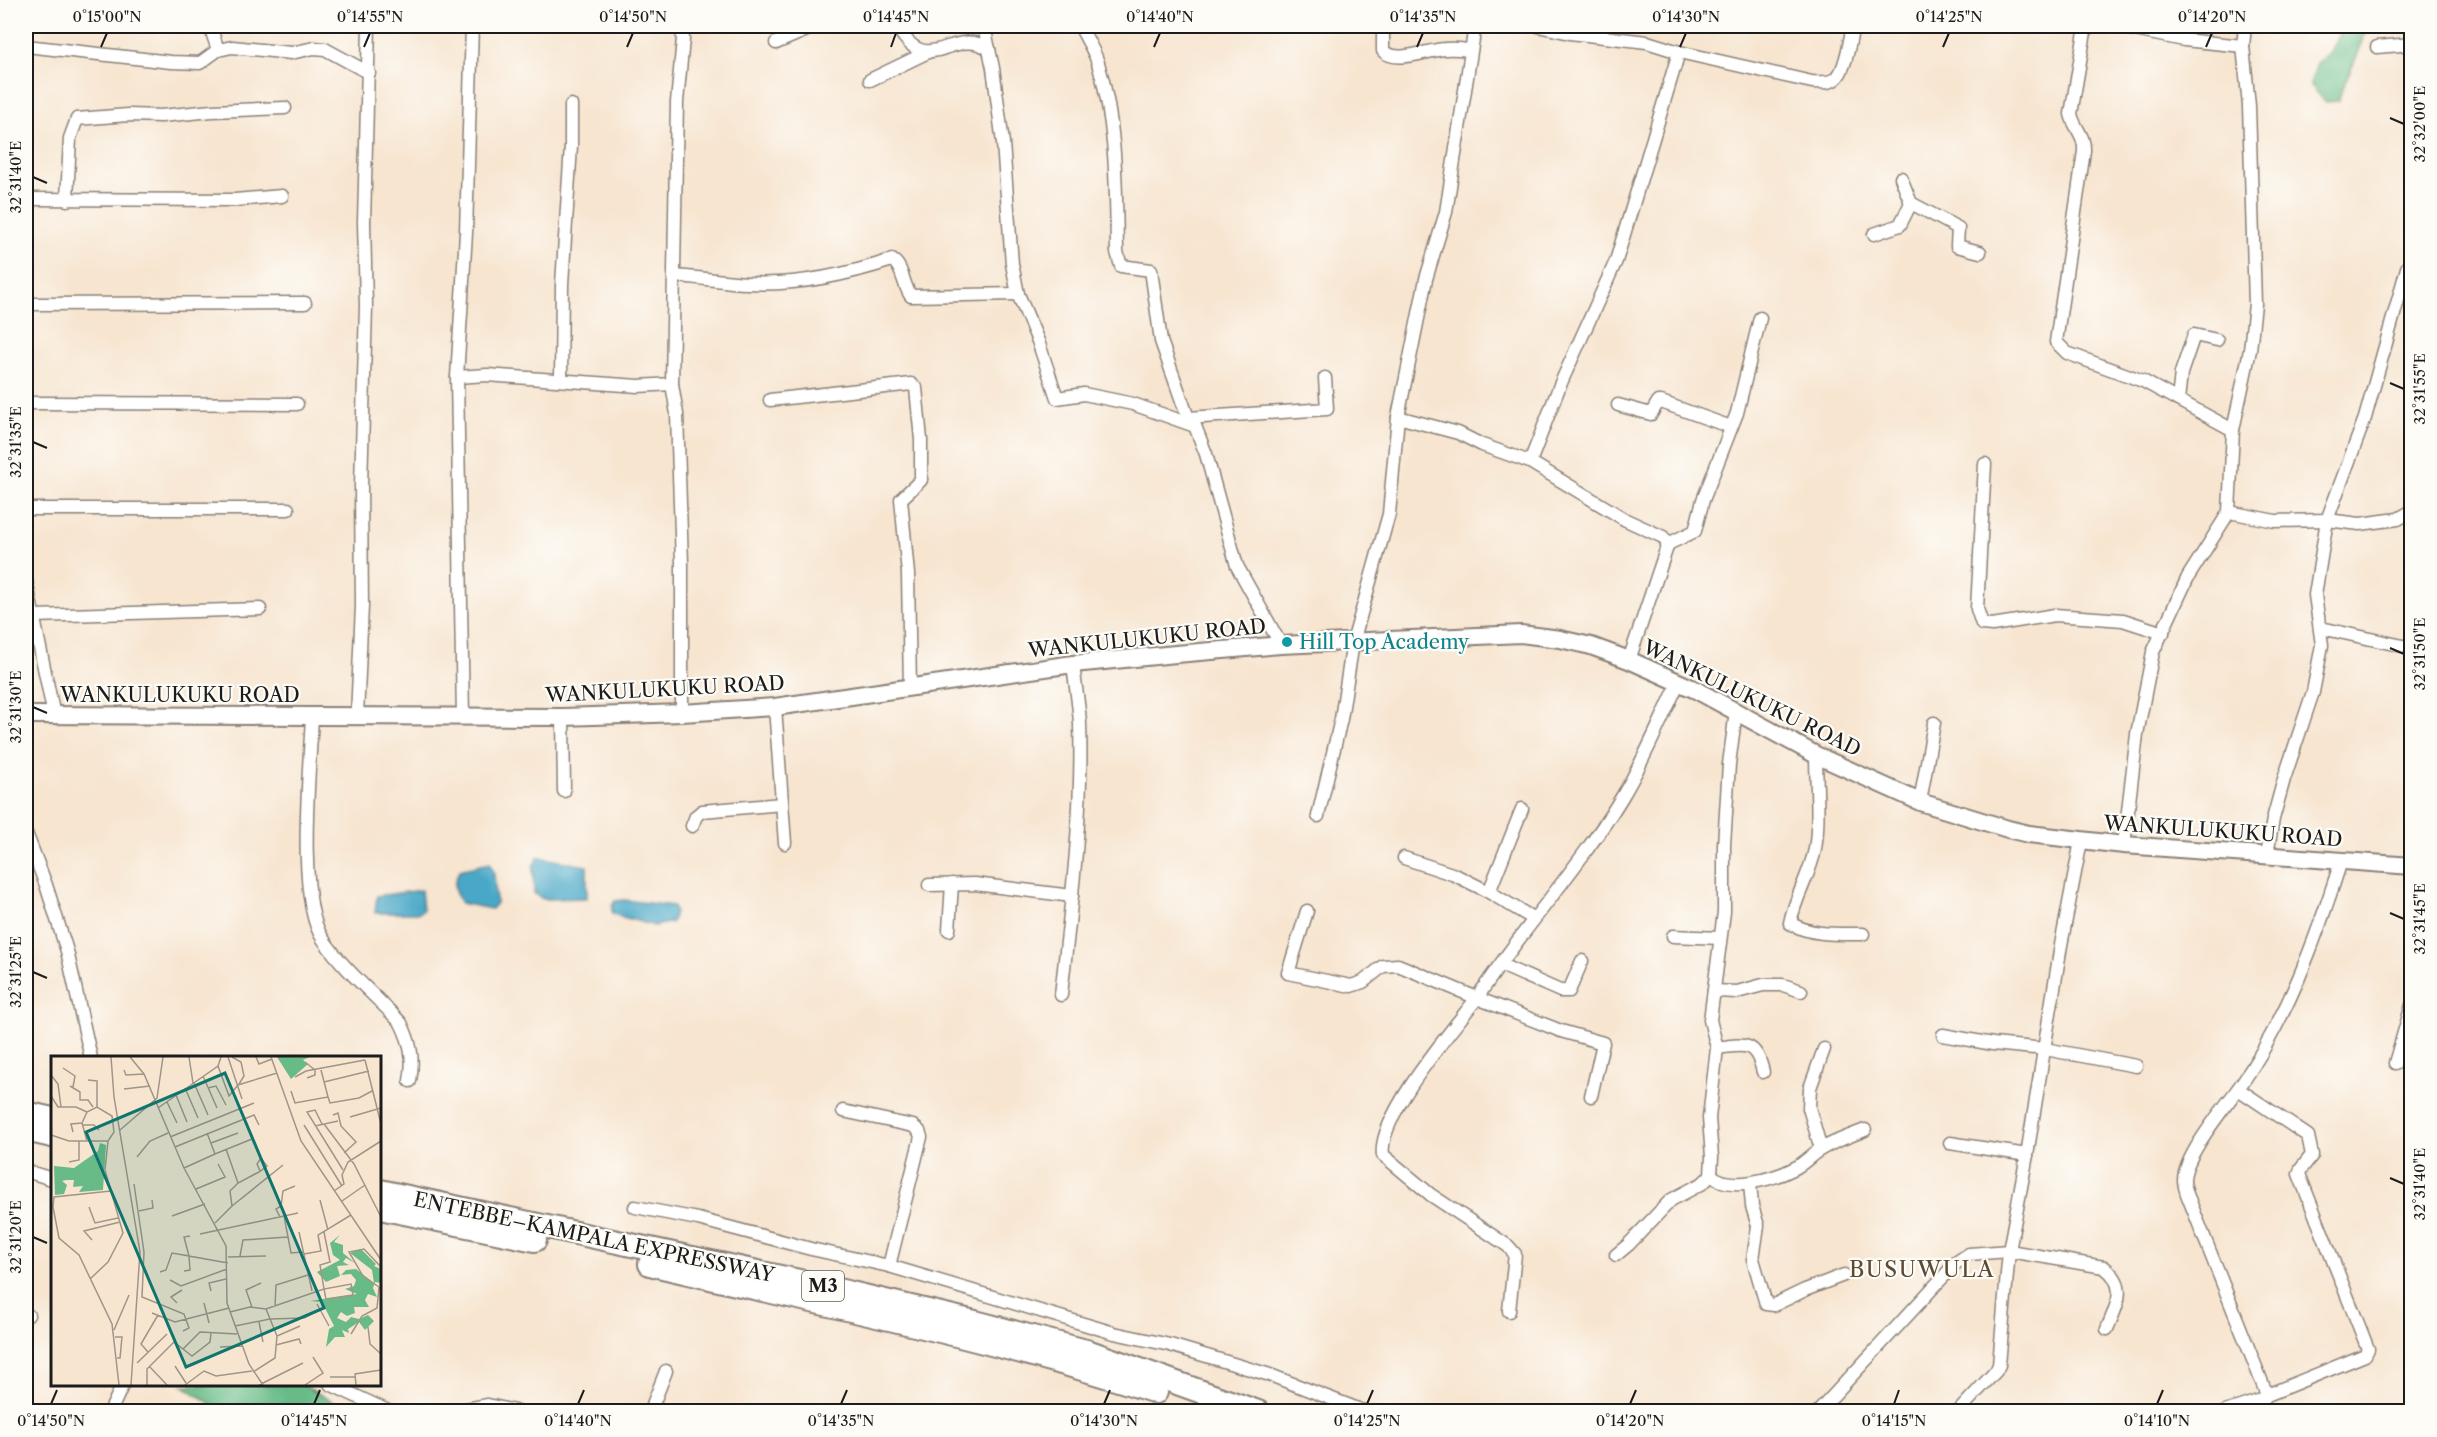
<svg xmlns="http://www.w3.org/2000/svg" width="2437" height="1437" font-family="'Libre Caslon Text',serif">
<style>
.forest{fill:#68bb87;stroke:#426c52;stroke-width:1.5}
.water{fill:#48a8c7;stroke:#326272;stroke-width:1.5}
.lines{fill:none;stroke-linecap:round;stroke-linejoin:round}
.minor-casing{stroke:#8a8076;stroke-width:15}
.secondary-casing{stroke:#8a8076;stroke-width:20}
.motorway-casing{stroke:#8a8076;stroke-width:26}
.minor{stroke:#fff;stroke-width:12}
.secondary{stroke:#fff;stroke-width:16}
.motorway{stroke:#fff;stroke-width:22}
.ticks{fill:none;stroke:#1c1c1c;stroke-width:2}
.culture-dot{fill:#0f9aa8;stroke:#fdfcf7;stroke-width:2}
.labels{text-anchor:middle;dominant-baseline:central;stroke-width:4.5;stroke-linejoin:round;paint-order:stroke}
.shield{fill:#fdfcf7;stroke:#605f5e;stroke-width:1.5}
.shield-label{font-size:18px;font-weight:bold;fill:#1c1c1c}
.street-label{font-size:20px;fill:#1c1c1c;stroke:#fdfcf7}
.culture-label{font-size:20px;fill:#0d838f;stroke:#fdfcf7;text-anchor:start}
.quarter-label{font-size:22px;letter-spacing:1.5px;fill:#5c4a34;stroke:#fdfcf7}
.inset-road{fill:none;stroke:#9f9588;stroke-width:1.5}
.view{fill:#0f766e;fill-opacity:0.15;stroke:#0f766e;stroke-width:3}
.inset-edge{fill:none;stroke:#1c1c1c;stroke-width:3}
.neatline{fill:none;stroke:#1c1c1c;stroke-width:2}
.ticks-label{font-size:15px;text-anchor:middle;fill:#1c1c1c}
</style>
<rect width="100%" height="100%" fill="#fdfcf7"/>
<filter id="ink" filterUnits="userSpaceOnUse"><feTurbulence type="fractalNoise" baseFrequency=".0167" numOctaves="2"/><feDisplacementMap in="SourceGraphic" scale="12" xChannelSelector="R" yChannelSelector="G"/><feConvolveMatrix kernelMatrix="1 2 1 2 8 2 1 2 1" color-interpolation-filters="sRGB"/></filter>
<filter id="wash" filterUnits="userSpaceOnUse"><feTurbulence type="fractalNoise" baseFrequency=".008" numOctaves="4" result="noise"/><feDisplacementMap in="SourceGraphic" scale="24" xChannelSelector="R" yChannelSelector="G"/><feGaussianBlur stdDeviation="1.35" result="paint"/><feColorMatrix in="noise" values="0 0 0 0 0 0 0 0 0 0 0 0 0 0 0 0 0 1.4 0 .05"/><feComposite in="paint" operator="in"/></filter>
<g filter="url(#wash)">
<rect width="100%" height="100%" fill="#f7e5d0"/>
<g class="forest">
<path d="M2344 26H2367C2362 52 2346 75 2338 101L2325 102 2310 84 2317 63 2330 54Z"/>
<path d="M182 1385H303L349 1411H211L210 1403Z"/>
</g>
<g class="water">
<path d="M538 857 587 866V898L543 899 534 893 533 867Z"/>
<path d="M489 863 494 872 496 903 491 909 461 903C453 891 452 883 460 870Z"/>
<path d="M421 890 423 910 419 913H375L377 896Z"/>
<path d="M624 900 673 906 675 912 672 922 655 926 612 914V905L615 901Z"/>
</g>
</g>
<g filter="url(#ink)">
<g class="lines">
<g class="minor-casing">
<g id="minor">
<path d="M897 26C928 82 953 24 989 49"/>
<path d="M984 26 993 68 1003 143 1012 264 1018 294 1038 341 1057 398 1084 394 1133 404 1195 426 1206 454 1237 566 1281 645"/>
<path d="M1080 26C1086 38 1094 50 1098 63 1117 124 1116 189 1117 252L1121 266 1151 270 1161 341 1188 418 1194 425"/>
<path d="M1383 26V51C1397 64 1427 50 1445 49 1453 48 1461 49 1470 50"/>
<path d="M1538 26 1570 33 1647 42 1679 52 1812 82C1819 82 1828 84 1835 79 1846 72 1850 38 1853 26"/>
<path d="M2086 26 2071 114C2074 128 2085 135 2084 151L2056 342 2067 353 2143 381 2233 430"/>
<path d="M2115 26 2184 40 2243 46"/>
<path d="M776 43 816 26"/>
<path d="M26 46 171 62 200 63 218 50 210 26"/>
<path d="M2377 47 2412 44"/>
<path d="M218 50 232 47 291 53 314 48 325 49 369 73"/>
<path d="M870 80 928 52"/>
<path d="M1901 178 1911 203 1958 228 1957 246 1980 252"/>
<path d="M26 199 235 200 282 196"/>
<path d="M67 200 70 138 77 119 128 115 161 116 212 111 285 108"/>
<path d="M1874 234 1900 225 1911 203"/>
<path d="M674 276C698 277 723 282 747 283 796 286 846 275 892 260 903 266 903 286 911 296L1018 294"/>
<path d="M26 304 305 303"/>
<path d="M457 377 487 375 638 386 672 384 677 102 683 39 682 26"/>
<path d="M561 380 562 284 571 146V105"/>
<path d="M672 384 677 414 682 563V713"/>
<path d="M770 400 903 385 911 384 916 388 921 440V480L901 499 908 574 910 688"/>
<path d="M2178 400 2181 373 2194 335 2217 340"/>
<path d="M26 403 297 404"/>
<path d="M1618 405 1651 414 1658 402H1661L1731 427"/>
<path d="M1398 417 1458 433 1482 445 1530 462"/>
<path d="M1188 418 1327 409 1325 378"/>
<path d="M1985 464 1977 609 1982 624 1992 625 2055 615 2123 620 2163 633"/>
<path d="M26 509H288"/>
<path d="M2229 512 2275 521 2327 520 2360 524 2398 519 2412 511"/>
<path d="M1668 544 1663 537 1626 520 1530 462 1560 385 1616 261 1679 52"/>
<path d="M1668 544 1695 531 1703 500 1737 413 1760 318"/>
<path d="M26 580 54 716"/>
<path d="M35 616 260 609"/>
<path d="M2321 628 2412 648"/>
<path d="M1629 660 1668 544"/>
<path d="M775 707 785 843"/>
<path d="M312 716C310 766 296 900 323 939 344 970 376 996 401 1023 411 1043 414 1059 410 1081"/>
<path d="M357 716 362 606 361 486 366 306 364 222 369 26"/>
<path d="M463 717 457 377 466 233 472 26"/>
<path d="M563 717 564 791"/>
<path d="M1816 755C1816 786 1820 818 1815 849 1810 875 1795 897 1790 923 1811 936 1839 934 1863 934"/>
<path d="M1920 802 1934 723"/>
<path d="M1318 816 1341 719 1353 642 1389 514 1398 417 1426 279 1446 212 1475 26"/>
<path d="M692 826 696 816 702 811 782 804"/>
<path d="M26 833 46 885 67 951 91 1058"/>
<path d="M2124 845 2137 734 2153 652 2188 577 2229 512 2233 430 2250 350 2255 304 2249 106 2243 46 2245 26"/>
<path d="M2267 855 2273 819 2284 779 2313 692 2322 645 2315 595 2327 520 2365 418 2407 268 2412 260"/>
<path d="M1404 858 1455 875 1489 892 1534 919"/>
<path d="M929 885 975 884 1072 896"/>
<path d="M1489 892 1522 809"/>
<path d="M1307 911 1288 973 1351 986 1363 982 1383 966 1398 965 1477 998C1522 929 1579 868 1622 797 1644 761 1660 721 1679 682"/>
<path d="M949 930 952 884"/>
<path d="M1673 936 1720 938"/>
<path d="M1501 965 1560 991H1569L1582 961"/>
<path d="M1714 991 1737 992 1763 985H1783L1801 991"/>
<path d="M1061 995C1071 905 1083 814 1080 724 1079 704 1075 684 1073 664"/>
<path d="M1943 1035 1993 1044 2045 1049 2136 1066"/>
<path d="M1717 1048C1745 1044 1756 1041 1763 1072"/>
<path d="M2395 1063 2412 1005"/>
<path d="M2238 1089 2308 1136 2312 1155 2301 1169 2299 1174 2368 1349 2365 1355 2267 1395"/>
<path d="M843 1111 913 1126 919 1131 921 1137 889 1266"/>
<path d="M1950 1143 2027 1155"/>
<path d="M1821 1149 1809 1108 1810 1088 1824 1049"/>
<path d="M26 1171 52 1179"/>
<path d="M1711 1175C1730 1192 1774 1179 1795 1168 1805 1163 1812 1154 1821 1149 1835 1141 1850 1136 1865 1130"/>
<path d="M1750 1183 1752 1206 1758 1226 1753 1259 1766 1304 1774 1305 1805 1290 1844 1275"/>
<path d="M635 1207 698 1219 811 1249 889 1266 1114 1333 1170 1345 1270 1375 1366 1412"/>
<path d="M1616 1255 1628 1245 1671 1200 1703 1183 1711 1175 1712 1157 1709 1118 1717 1048 1710 1020 1724 912V845L1729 764 1736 711"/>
<path d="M1509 1311 1515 1254 1508 1246 1431 1195 1383 1155C1377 1117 1453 1029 1477 998L1561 1031 1603 1043 1591 1096"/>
<path d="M26 1316 28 1315"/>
<path d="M330 1384 390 1412"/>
<path d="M110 1412 123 1384"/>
<path d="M450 1412 488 1405 519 1412"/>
<path d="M650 1412 666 1371"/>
<path d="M1818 1412 1957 1262 1969 1254 2009 1251 2104 1267C2129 1286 2117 1304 2107 1329"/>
<path d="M1958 1412 1996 1371 1999 1365 2009 1251 2027 1155 2061 945 2081 841"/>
<path d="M2225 1412 2261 1400 2267 1395 2187 1194C2186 1190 2184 1185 2184 1180 2184 1156 2225 1107 2240 1086 2287 1019 2316 940 2341 861"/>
</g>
</g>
<g class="secondary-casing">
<path id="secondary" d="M26 715 563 717 682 713 775 707 1073 664 1176 654 1281 645 1521 634 1560 639 1591 646 1629 660 1696 690 1816 755 1920 802 2008 829 2029 834 2124 845 2412 866"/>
</g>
<g class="motorway-casing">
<g id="motorway">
<path d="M26 1113 52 1119"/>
<path d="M26 1130 52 1136"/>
<path d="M380 1191 804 1282 975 1322 1090 1352 1258 1412"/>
<path d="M380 1208 535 1240"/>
<path d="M650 1264C819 1304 990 1337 1156 1392"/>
</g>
</g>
<use href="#minor" class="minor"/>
<use href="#secondary" class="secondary"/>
<use href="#motorway" class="motorway"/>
</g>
</g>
<path class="ticks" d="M101 47 107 33M364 47 370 33M627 47 633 33M891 47 896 33M1154 47 1160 33M1417 47 1423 33M1680 47 1686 33M1943 47 1949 33M2206 47 2212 33M2390 118 2404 124M33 177 47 183M2390 383 2404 389M33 442 47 448M2390 648 2404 654M33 707 47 713M2390 913 2404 919M33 972 47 978M2390 1178 2404 1184M33 1237 47 1243M51 1404 57 1390M314 1404 320 1390M578 1404 584 1390M841 1404 847 1390M1104 1404 1110 1390M1367 1404 1373 1390M1630 1404 1636 1390M1894 1404 1899 1390M2157 1404 2163 1390"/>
<circle class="culture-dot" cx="1287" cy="642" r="6"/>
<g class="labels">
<rect class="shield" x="802" y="1271" width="42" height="30" rx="4.5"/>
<g class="shield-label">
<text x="823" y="1286">M3</text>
</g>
<g class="street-label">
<text transform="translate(1147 638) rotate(-6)">WANKULUKUKU ROAD</text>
<text transform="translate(665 689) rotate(-3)">WANKULUKUKU ROAD</text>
<text x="180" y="695">WANKULUKUKU ROAD</text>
<text transform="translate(1752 698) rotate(26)">WANKULUKUKU ROAD</text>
<text transform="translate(2223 831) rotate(4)">WANKULUKUKU ROAD</text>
<text transform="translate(594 1237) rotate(12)">ENTEBBE–KAMPALA EXPRESSWAY</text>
</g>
<g class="culture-label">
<text x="1299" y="642">Hill Top Academy</text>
</g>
<g class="quarter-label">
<text x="1922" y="1269">BUSUWULA</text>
</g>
</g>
<g transform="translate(51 1056)">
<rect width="330" height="330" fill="#f7e5d0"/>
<path d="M226 1H259L252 4 257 8 240 23ZM49 87 55 89 52 134 28 136 32 130 22 131 23 124H15L11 125 16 129 13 138 4 139 3 110 23 112 47 95ZM289 179 283 186 292 189V197L304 207 295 202 292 206 298 209 286 210 289 220 275 226 266 216 289 204 282 199 279 187ZM310 193 325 208 323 210 330 213V227L324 226 322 232 326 241 317 238 314 244 318 251H303L304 257 296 260 290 256 286 262 295 266 300 261 308 263 317 259 323 265 314 274 308 266 297 273 298 277 291 274 294 281H284L275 291 278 273 283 270 271 246 259 245 306 238 294 233 303 230 305 224 300 218 290 219 295 214 305 213 323 227 321 214 299 197Z" fill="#68bb87"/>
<path class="inset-road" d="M60 1 63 41 89 196 80 329M79 1 93 18 133 112 175 190 176 247 198 308 212 329M138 1 142 27M177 1 191 43M181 1 190 6 193 20 188 28M205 1 208 8 221 3M220 1 250 85 330 204M314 4 330 68M254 6 264 14V19L256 22M167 10 178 40 187 29 226 17M12 12 24 20 22 31M73 14 75 19 93 18M0 19 7 28 10 51M152 20 166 52M244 21 255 15 314 4M37 24 46 25V51M273 26 318 15M143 27 157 59M19 30 29 36V44H37L42 51M134 32 147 62M157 32 165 30 175 49M73 33 99 30M240 35 244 47 277 41 270 14M125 39 136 66M0 40 7 51H25L36 56M277 41 279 47 308 42 321 35M116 46 126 67M107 52 167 10 170 1M282 59 287 57 290 70 305 86 293 97M299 61 330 52M271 68 264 54 256 56 292 114M273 68 303 108 330 161M32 69H43L48 74M253 69 291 130M264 70 287 65M69 74 106 42 112 1M22 76 20 68 31 67M156 77 164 98 201 83M0 79 18 85H57M119 81 203 47M36 85 31 67 36 56 46 51 61 60 63 76 57 85 54 114 72 177 57 206 39 223M160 87 187 77M124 91 203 59 208 69M175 93 187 127M86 101 99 85 117 77M18 106 28 104V85M133 112 164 98M83 128 93 196 91 241 133 258 138 272 132 275M145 133 174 121 167 108M60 135 3 141 2 151 8 182 28 199 61 268 68 329M283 135 293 128 291 119 297 106 330 85M269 144 277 174M291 145 314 129M181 150 232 109M38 151 44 167 67 162M88 155 102 152 101 144M121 160 154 148M233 160 240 197 252 196M229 161 225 153 230 150 232 135 244 130M164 167 181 150 179 135 187 127 204 118 208 116 216 110 210 102 206 108 209 115M248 176 261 235M149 178 247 157M139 180 133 181 138 200 177 207M41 184 33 175 69 166M253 198 270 195 267 179 300 159M189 200 192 184 237 181M177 201 215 200M109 216 115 214 121 197 138 200 139 214 133 215M119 224 130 230 176 213M300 228 302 239 275 243 273 233ZM160 235 158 227 175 223M126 247 120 241 131 234M153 247 158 267M266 248 278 270M224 250 225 229 257 219M201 251 195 234 210 227M215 253 226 280M179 256 199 251 215 253 273 233 269 209 279 206 273 176M101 257 124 266 178 252M208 266 212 286M184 270 219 263 253 262 269 254M317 271 319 288 330 298M63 274 78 239M300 278 311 260 326 252 328 231 312 220 298 196 313 193 330 211M64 281H71L69 302H66M225 289 248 283 250 288M169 291 191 290M132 293 141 300 159 286 160 277M97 296 90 288 107 259M86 307 116 278M98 310 116 329M124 310 135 327M202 316 224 302 226 280 249 270M279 321H304M96 329V313L123 286 132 293 149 276 186 278M134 329 153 315 165 320 201 315M208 329 252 307M254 329 272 317 262 301M305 329 304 318 330 314"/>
<path class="view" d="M174 17 273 252 135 311 35 76Z"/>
<rect width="330" height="330" class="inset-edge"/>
</g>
<rect width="2437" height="1437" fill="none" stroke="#fdfcf7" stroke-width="66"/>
<rect x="33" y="33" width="2371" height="1371" class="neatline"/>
<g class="ticks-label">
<text x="107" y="22">0°15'00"N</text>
<text x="370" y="22">0°14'55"N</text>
<text x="633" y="22">0°14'50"N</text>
<text x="896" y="22">0°14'45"N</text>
<text x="1160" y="22">0°14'40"N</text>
<text x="1423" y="22">0°14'35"N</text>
<text x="1686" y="22">0°14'30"N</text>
<text x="1949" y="22">0°14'25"N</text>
<text x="2212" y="22">0°14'20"N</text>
<text transform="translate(2420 124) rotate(-90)" y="5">32°32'00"E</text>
<text transform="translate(16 177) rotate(-90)" y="5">32°31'40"E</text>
<text transform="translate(2420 389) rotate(-90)" y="5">32°31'55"E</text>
<text transform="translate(16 442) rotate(-90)" y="5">32°31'35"E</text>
<text transform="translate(2420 654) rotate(-90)" y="5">32°31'50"E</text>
<text transform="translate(16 707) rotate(-90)" y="5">32°31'30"E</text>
<text transform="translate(2420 919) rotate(-90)" y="5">32°31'45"E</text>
<text transform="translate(16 972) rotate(-90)" y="5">32°31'25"E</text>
<text transform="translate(2420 1184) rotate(-90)" y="5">32°31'40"E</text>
<text transform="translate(16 1237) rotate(-90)" y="5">32°31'20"E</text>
<text x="51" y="1426">0°14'50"N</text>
<text x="314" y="1426">0°14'45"N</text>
<text x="578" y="1426">0°14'40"N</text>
<text x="841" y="1426">0°14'35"N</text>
<text x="1104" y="1426">0°14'30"N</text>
<text x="1367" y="1426">0°14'25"N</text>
<text x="1630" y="1426">0°14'20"N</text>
<text x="1894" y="1426">0°14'15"N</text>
<text x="2157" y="1426">0°14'10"N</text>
</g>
</svg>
